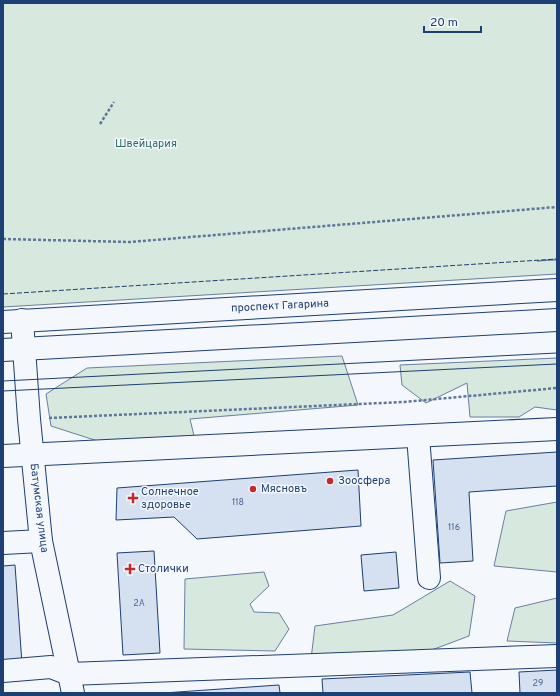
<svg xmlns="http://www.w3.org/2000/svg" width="560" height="696" font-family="Overpass,sans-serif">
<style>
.green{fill:#d7e8df;stroke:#687fa3}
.building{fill:#d5e0f0;stroke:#1d3f73}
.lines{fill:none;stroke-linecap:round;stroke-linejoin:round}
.minor-casing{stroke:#1d3f73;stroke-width:24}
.major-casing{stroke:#1d3f73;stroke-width:24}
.path{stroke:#5e769c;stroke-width:2.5;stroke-dasharray:3 2;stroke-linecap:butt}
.minor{stroke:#f4f7fb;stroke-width:22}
.major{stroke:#f4f7fb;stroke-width:22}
.tram{stroke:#1d3f73;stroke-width:1}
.fence{stroke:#1d3f73;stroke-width:1;stroke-dasharray:5 2;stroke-linecap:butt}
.poi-dot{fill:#c62828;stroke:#f4f7fb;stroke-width:1.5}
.labels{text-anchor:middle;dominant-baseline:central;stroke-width:3;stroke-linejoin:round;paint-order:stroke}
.number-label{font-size:9px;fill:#4b6792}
.park-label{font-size:11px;fill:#2c6c60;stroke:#f4f7fb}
.street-label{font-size:11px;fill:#1d3f73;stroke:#f4f7fb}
.poi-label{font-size:11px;fill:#1d3f73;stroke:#f4f7fb;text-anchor:start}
</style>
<rect width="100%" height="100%" fill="#f4f7fb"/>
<g class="green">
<path d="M3 3H557V259L537 261 557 260V274L3 307Z"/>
<path d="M342 356 358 405 190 419 195 440 110 445 51 426 46 394 87 368Z"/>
<path d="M557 358V410L535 407 519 417H470L467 383 426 403 402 385 400 365Z"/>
<path d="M557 502V572L494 566 506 511Z"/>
<path d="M264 572 269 586 250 604 254 612 279 613 289 629 275 651 184 649 185 579Z"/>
<path d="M450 581 475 596 469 636 421 654 311 659 315 626 393 615Z"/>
<path d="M557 598V643L507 641 515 608Z"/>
</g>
<g class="building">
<path d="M557 452V486L469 492 473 561 440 563 433 460Z"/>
<path d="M358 470 361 526 197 539 174 517 116 520 117 488Z"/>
<path d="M154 551 160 653 123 655 117 553Z"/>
<path d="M396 552 399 588 364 591 361 555Z"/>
<path d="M15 565 22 664 3 666V566Z"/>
<path d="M557 670V693H520L519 672Z"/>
<path d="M470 672 472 693H323L322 679Z"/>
<path d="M279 685 280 693H163Z"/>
</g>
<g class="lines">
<g class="minor-casing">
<g id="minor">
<path d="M22 320 29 419 41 541 73 693"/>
<path d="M418 436 429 578"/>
<path d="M3 456 557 429"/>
<path d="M3 543 41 541"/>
<path d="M3 671 51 667 69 674 557 656"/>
</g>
</g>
<g class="major-casing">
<g id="major">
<path d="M3 322 557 290"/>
<path d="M3 350 557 320"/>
</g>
</g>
<g class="path">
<path d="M100 124 114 102"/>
<path d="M3 239 130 242 557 207"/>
<path d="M49 418 404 402 557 388"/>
</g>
<use href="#minor" class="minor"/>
<use href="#major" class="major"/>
<g class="tram">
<path d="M3 381 557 353"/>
<path d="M3 391 557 364"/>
</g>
<path class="fence" d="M3 294 557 259"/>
</g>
<g class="poi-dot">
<circle cx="330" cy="481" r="4"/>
<circle cx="253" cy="489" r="4"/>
<path d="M131 492h4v4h4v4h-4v4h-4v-4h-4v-4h4z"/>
<path d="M128 563h4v4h4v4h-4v4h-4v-4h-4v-4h4z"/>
</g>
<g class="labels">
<g class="number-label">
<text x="238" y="502">118</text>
<text x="454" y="527">116</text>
<text x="139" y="603">2А</text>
<text x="538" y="683">29</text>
</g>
<g class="park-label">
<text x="146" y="144">Швейцария</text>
</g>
<g class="street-label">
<text transform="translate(280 306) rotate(-3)">проспект Гагарина</text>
<text transform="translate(39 508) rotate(83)">Батумская улица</text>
</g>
<g class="poi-label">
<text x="338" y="481">Зоосфера</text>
<text x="261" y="489">Мясновъ</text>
<text x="141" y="492">Солнечное<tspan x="141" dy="13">здоровье</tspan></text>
<text x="138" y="569">Столички</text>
</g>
</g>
<rect width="560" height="696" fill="none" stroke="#1d3f73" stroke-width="8"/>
<path d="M424 26v6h57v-6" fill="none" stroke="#1d3f73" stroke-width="2"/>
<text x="430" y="26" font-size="12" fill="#1d3f73" stroke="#f4f7fb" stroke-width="3" paint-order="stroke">20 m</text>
</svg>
